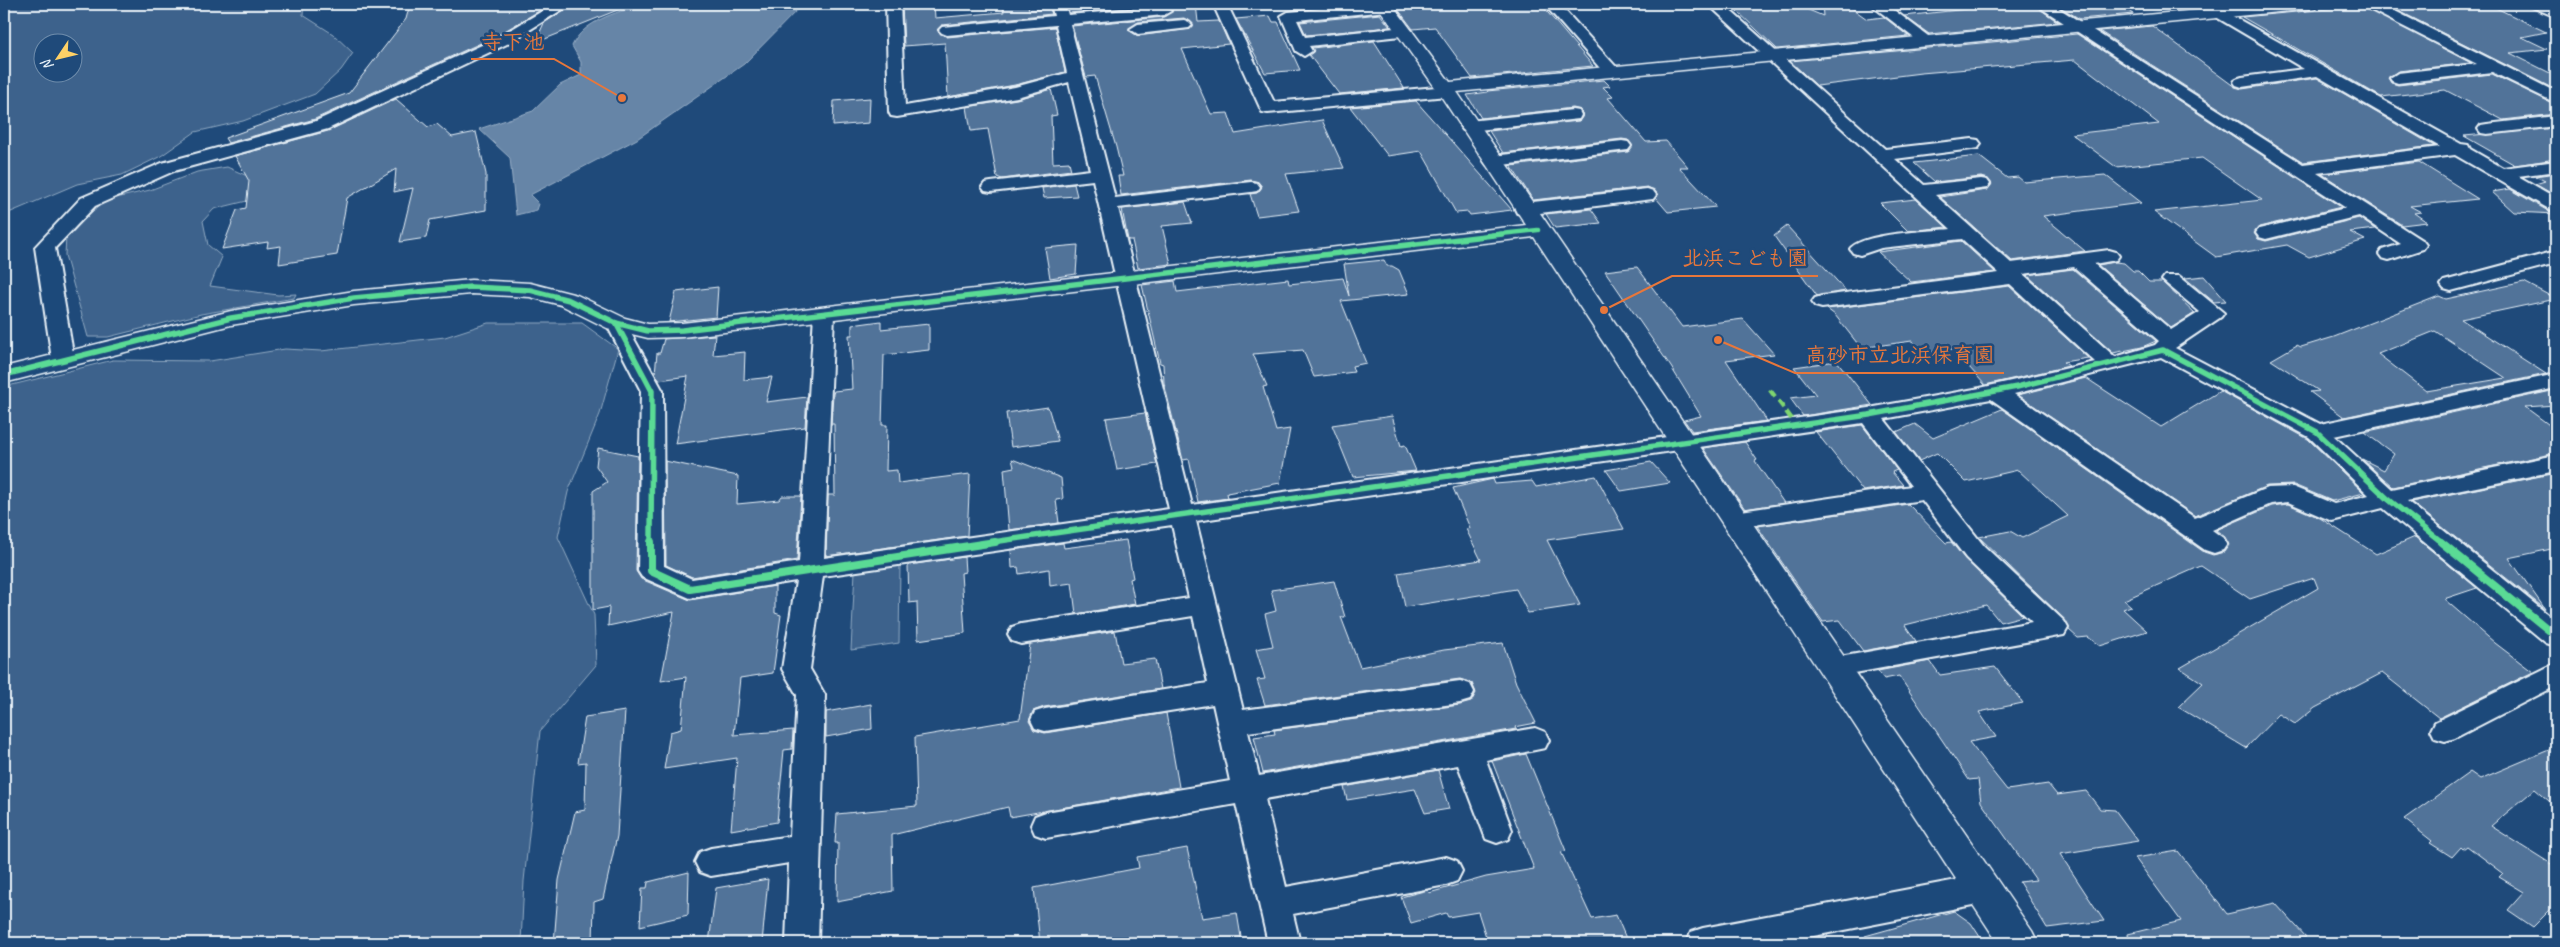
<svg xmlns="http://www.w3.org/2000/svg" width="2560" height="947" font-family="Caveat,'Klee One',sans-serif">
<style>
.green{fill:#3c628c;stroke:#92aac2;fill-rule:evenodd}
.water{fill:#6685a7;stroke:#9ab0c7}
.building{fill:#517399;stroke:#e8f1f8;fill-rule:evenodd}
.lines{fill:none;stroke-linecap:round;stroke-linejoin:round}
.street-casing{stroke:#e8f1f8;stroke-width:4}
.secondary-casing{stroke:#e8f1f8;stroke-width:3}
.street{fill:#1f4a7a;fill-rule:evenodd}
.secondary{fill:#1f4a7a;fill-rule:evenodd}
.quiet{stroke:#7fd670;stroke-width:4.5;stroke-dasharray:9 4.5;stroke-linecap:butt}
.cycleway-far2-casing{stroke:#1f4a7a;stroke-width:7}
.cycleway-far1-casing{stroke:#1f4a7a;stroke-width:9}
.cycleway-casing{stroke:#1f4a7a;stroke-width:11}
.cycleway-far2{stroke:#5adb95;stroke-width:4.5}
.cycleway-far1{stroke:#5adb95;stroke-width:5.5}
.cycleway{stroke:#5adb95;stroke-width:8}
.leader{fill:none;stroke:#e8773b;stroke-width:2}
.callout-dot{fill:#e8773b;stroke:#1f4a7a;stroke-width:2}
.callout-label{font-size:21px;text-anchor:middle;font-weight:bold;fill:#e8773b;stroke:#1f4a7a;stroke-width:5;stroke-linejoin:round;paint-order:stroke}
</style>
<rect width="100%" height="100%" fill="#1f4a7a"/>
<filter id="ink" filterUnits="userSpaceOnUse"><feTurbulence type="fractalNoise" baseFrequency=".02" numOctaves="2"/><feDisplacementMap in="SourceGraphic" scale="10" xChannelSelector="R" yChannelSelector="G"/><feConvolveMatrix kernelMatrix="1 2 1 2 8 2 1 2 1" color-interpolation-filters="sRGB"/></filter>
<g filter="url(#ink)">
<g class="green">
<path d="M4 4H304L303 15 333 34 353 53 341 70 315 94 243 121 195 132 161 156 122 175 77 184 4 215ZM42 42H72V72H42Z"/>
<path d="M227 167 245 175H271L251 200 214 209 203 221 208 245 222 257 210 286 278 295 296 294 294 298 201 314 108 337H88L65 255 66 236 87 215 108 200 150 190 197 172Z"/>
<path d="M488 323H582L618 349 600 414 568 492 558 537 594 615 596 665 540 731 524 881 521 943H4V387L113 360 210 361 285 349 321 351 445 337Z"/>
<path d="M900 564 899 643 851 650 855 571Z"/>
</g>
<path class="water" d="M640 4H803L744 64 637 139 530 195 539 204 537 210 516 215 510 158 479 129 533 111 560 85 581 75V62L572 46C584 20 615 14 640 4Z"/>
<g class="building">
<path d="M410 4H551L496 36 315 119 228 143 225 138 349 93 406 19Z"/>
<path d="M573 4H630V5L535 43 544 23Z"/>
<path d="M902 4H934L935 18 1004 12 1002 4H1028L1029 10 1050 9 1052 14 942 25 937 30 947 37 1055 27 1065 72 1015 85 948 97 945 43 904 46Z"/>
<path d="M1081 4H1196L1198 22 1219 21 1229 44 1182 49 1211 114 1228 113 1235 134 1322 120 1344 168 1286 174 1299 211 1257 216 1250 194 1257 193 1262 187 1258 182 1251 180 1121 195 1118 176H1123L1116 147 1095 76 1086 77 1072 26 1164 17 1173 10 1164 5 1069 13 1068 7 1082 6ZM1184 18 1193 24 1190 29 1138 36 1128 30 1138 22Z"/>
<path d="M1394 4H1532L1536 8 1543 7 1593 66 1472 78 1435 27 1413 29Z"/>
<path d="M1822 4H1846L1867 19 1884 17 1908 36 1777 49 1736 10 1799 6 1823 16Z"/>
<path d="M1959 4H2033L2058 22 1929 34 1904 16 1967 9Z"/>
<path d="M2055 4H2117L2133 14 2080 19Z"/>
<path d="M2385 4H2488L2546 32 2522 37 2547 49 2510 53 2556 76V90Z"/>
<path d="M2362 6 2471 63 2398 71 2388 78 2391 83 2398 85 2492 74 2556 105V114L2503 120 2445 90 2381 97 2242 17Z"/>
<path d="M1380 14 1390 27 1306 35 1300 22Z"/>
<path d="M1270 16 1273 22H1278L1300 70 1265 73 1236 19Z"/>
<path d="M2152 26 2235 87 2242 89 2317 78 2434 146 2303 162 2099 31Z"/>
<path d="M2077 34 2341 207 2259 227 2254 233 2258 239 2266 241 2359 218 2375 229 2350 232 2365 240 2309 257 2287 245 2216 257 2154 212 2262 200 2202 158 2116 167 2072 134 2159 124 2075 60 1921 73 1817 86 1790 61Z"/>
<path d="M1374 41 1404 88 1339 94 1309 55 1314 51 1312 48Z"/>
<path d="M1604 80 1610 86 1603 87 1613 97 1608 98 1646 142 1666 141 1688 167H1679L1716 207 1668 212 1656 198 1658 195 1654 190 1647 187 1533 200 1511 166 1628 152 1632 145 1628 140 1622 139 1503 153 1489 131 1579 121 1583 116 1581 110 1573 108 1481 118 1467 95 1488 92 1487 91Z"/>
<path d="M1051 89 1057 115 1051 116 1053 163 1069 162 1071 170 1002 179 997 177 988 129 971 131 967 107 1017 99Z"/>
<path d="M870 98 869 123 833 126 834 101Z"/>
<path d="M396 99 428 127 437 124 452 137 476 132 486 174V210L430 220 426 238 400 242 413 188 394 192 396 169 347 198 337 255 279 264 281 246 267 248 268 242 222 249 237 210 246 208 249 181 235 156 328 131Z"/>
<path d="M1416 101 1512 210 1470 215 1468 212 1456 213 1421 151 1388 156 1350 107Z"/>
<path d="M2556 128V159L2515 165 2464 136Z"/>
<path d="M1979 156 2007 178 2018 177 2024 182 2105 175 2141 203 2043 216 2085 251 2012 261 1940 197 1987 190 1992 184 1988 179 1981 177 1935 182 1914 163Z"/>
<path d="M2419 162 2478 199 2410 206 2421 212 2414 213 2427 222 2402 225 2322 174Z"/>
<path d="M2556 173V196L2535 184 2545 181 2535 176Z"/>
<path d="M1074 184 1077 196 1044 198 1042 188Z"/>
<path d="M2510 189 2548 211 2556 213V214L2514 212 2492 192Z"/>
<path d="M1916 199 1947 227 1908 231 1880 203Z"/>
<path d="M1185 202 1192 223 1162 226 1171 264 1138 268 1132 240H1128L1122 209Z"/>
<path d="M1591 209 1601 223 1555 228 1546 214Z"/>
<path d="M1787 226 1846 291 1817 296 1774 236Z"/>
<path d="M1961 241 1995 272 1911 282 1878 252Z"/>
<path d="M1078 245 1076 274 1050 278 1045 248Z"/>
<path d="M1384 260 1387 266H1392L1399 270 1409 294 1341 301 1366 363 1352 366 1354 372 1314 377 1303 350 1253 354 1267 386 1263 387 1276 431 1290 429 1280 483 1227 493 1228 498 1198 502 1189 459 1183 460 1164 383 1163 364 1160 363 1142 285 1175 281 1177 292 1288 279 1289 284 1343 278 1349 296 1344 264Z"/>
<path d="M2115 262 2124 263 2133 271H2138L2149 282H2162L2195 313 2171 328 2098 265Z"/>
<path d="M1637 267 1682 327 1743 319 1774 354 1726 360 1767 421 1692 431 1684 420 1701 416 1671 367 1605 271Z"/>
<path d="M2073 269 2156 341 2142 347 2113 353 2027 275Z"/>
<path d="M2204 276 2226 301 2214 302 2185 278Z"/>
<path d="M2524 282 2556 299 2461 319 2546 374 2344 417 2310 392 2319 391 2271 360 2297 345 2301 347 2334 337 2439 296 2446 299ZM2435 331 2506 378 2426 391 2378 354Z"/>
<path d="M2009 286 2088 358 2063 362 2069 366 1985 385 1953 349 1925 353 1912 341 1861 348 1835 315 1827 309Z"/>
<path d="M718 287 716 317 669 322 676 292Z"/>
<path d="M881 321V329L929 324V350L884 355 882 425H887L886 471 897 470 898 483 970 474 967 536 826 556 828 495H835L834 424H831L833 394 834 391 852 389 849 335H852V325Z"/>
<path d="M715 335 713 355 745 352 744 380 772 377 766 402 807 397 805 427 675 444 688 376 659 380 655 373 657 353H660L664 339Z"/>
<path d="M1837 361 1872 405 1803 416 1790 398 1816 395 1794 367Z"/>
<path d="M2086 378 2161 427 2220 391 2308 439 2364 493 2332 501 2294 485 2267 486 2195 516 2018 395Z"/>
<path d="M2556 390V405L2525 407 2556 430V453L2393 487 2362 459 2384 470 2394 454 2364 432Z"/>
<path d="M1048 407 1058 441 1011 447 1006 413Z"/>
<path d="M2002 409 2204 552 2213 555 2224 552 2229 545 2225 537 2216 530 2272 506 2288 504 2320 518 2376 554 2415 537 2477 588 2444 599 2495 643 2533 672 2439 718 2382 673 2315 708 2295 724 2279 714 2246 748 2178 707 2203 683 2180 668 2318 588 2314 578 2250 599 2201 566 2124 600 2131 606 2123 609 2147 631 2100 646 2088 637 2078 638 2069 630 2065 620 1979 537 2010 531 2022 538 2068 516 2018 470 1966 482 1937 453 1919 461 1896 432 1915 424 1933 438Z"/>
<path d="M1145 413 1157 464 1117 470 1106 418Z"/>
<path d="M1392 416 1401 446 1405 445 1416 471 1353 477 1332 425Z"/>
<path d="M1862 425 1897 470 1892 472 1903 485 1863 491 1816 432Z"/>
<path d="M1745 442 1757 460 1755 461 1784 503 1745 509 1703 448Z"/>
<path d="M598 448 638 456 636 571 641 579 690 600 775 586V613L781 615 773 673 740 678 734 735 793 730 792 749 784 750 777 822 731 830 737 758 664 769 670 732 681 729 686 677 661 681 674 612 608 626 609 607 593 610V491L607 482 596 466Z"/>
<path d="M1012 459 1061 478 1063 499 1056 500 1059 523 1009 530 1004 469 1014 467Z"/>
<path d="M665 461 738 476 737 504 779 500 782 496H801L797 560 692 577 666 565Z"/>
<path d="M1651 462 1670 483 1621 491 1606 470Z"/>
<path d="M2556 473V548L2509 558 2545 609 2411 502Z"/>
<path d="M1596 476 1624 529 1547 540 1580 605 1528 613 1516 589 1405 607 1398 573 1481 560 1466 529 1470 528 1453 488 1493 479 1495 484 1532 481 1536 487Z"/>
<path d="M1908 504 1946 543 1951 542 1965 559 2023 616 2000 622 1986 605 1905 625 1916 641 1863 651 1840 620 1823 622 1757 526Z"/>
<path d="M1126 540 1133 578 1130 579 1135 604 1076 614 1072 583 1050 586 1049 569 1019 574 1018 567 1012 568 1011 550 1063 543 1064 548Z"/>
<path d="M964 557 965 572 961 573 965 633 918 640 917 602 909 603 908 565Z"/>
<path d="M1334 581 1345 617H1341L1360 667 1444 650 1503 643 1516 683 1536 723 1515 727 1516 729 1263 773 1254 737 1275 734 1274 730 1460 705 1471 702 1476 693 1472 683 1460 679 1265 705 1257 680 1265 679 1256 649 1273 646 1265 614 1276 611 1271 590Z"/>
<path d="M1115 631 1121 663 1155 659 1161 689 1044 707 1033 711 1029 721 1034 730 1045 733 1166 713 1179 787 1010 817 1008 807 892 835 893 891 837 902 838 843H835L837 814 917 806 915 737 1020 719 1030 644Z"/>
<path d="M1930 661 1940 675 1995 667 2023 703 1979 712 1996 737 1969 742 2007 790 2048 784 2057 795 2086 791 2100 809 2115 810 2138 841 2060 854 2104 921 2047 928 2019 882 2036 880 1981 802 1978 779 1969 780 1899 676 1884 679 1878 671Z"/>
<path d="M871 704 872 729 826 737V712Z"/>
<path d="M625 711 617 836 603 899 594 902 593 943H554L559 880 575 812 585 810 586 762 578 763 585 717Z"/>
<path d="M2556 747V807L2535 789 2491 826 2556 867V904L2533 927 2508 910 2524 892 2499 877 2503 873 2467 846 2463 849 2461 847 2452 857 2430 843 2432 841 2404 819 2470 772 2480 779Z"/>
<path d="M1526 754 1566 851 1561 852 1592 919 1616 915 1628 943H1488L1478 912 1448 917 1446 913 1411 923 1401 897 1428 890 1429 893 1486 877 1534 869 1492 761Z"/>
<path d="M1438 770 1449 809 1425 813 1415 789 1347 800 1344 787Z"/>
<path d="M1187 848 1202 918 1237 913 1242 943H1040L1034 888 1139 868 1137 857Z"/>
<path d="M2178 851 2227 914 2275 903 2306 937 2284 943H2129L2128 934 2181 921 2135 858Z"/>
<path d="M689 872 688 915 640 926 642 888H647L648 882Z"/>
<path d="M768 879 762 943H709L716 888Z"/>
<path d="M1954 911 1971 923 1984 943H1866L1865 936Z"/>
</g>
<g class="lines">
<g class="street-casing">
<g id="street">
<path d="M554 4H571L507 44 328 129 174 171 95 206 55 248 74 359 71 364 63 365 55 364 52 359 35 247 81 198 162 163 316 121 497 38Z"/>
<path d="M886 4H900L905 106 1015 87 1067 73 1056 25 947 35 942 33 939 30 942 27 1054 16 1051 4H1065L1068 15 1164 7 1171 11 1164 15 1070 24 1115 198 1251 182 1257 183 1260 187 1257 191 1251 192 1118 208 1192 505 1869 408 1980 388 2095 362 2010 284 1822 308 1815 306 1812 302 1815 298 1822 296 1999 273 1962 239 1881 248 1860 255 1853 253 1850 249C1861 233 1930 231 1951 229L1708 4H1723L1885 149 1972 139 1978 140 1981 144 1978 148 1972 149 1895 159 1924 185 1981 179 1987 180 1990 184 1987 188 1935 195 2011 263 2109 250 2116 252 2119 256 2116 260 2094 264 2171 330 2200 312 2162 280 2165 276H2179L2224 313 2221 317 2175 348 2320 424 2556 374V388L2334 436 2392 489 2556 455V471L2407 501 2556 621V646L2546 643 2383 508 2332 521 2288 502 2271 504 2212 530 2223 538 2227 544 2223 550 2214 553 2205 550 1991 399 1884 419 1984 546 2064 621 2068 628 2064 635 1833 677 1823 674 1819 667 1823 660 2032 622 1966 558 1922 500 1734 528 1725 526 1722 520 1725 514 1734 512 1911 486 1863 423 1196 521 1243 710 1460 681 1470 684 1474 692 1470 700 1460 703 1248 732 1259 776 1535 728 1545 732 1549 740 1545 748 1486 760 1512 830 1508 839 1497 843 1486 839 1458 765 1265 799 1286 887 1446 857 1457 861 1462 871 1457 881 1446 885 1293 914 1300 943H1268L1236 804 1046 838 1035 834 1031 825 1035 816 1046 812 1230 781 1213 704 1045 731 1035 728 1031 720 1035 712 1045 709 1208 683 1193 616 1021 644 1012 641 1008 634 1012 627 1021 624 1189 598 1172 525 823 576 810 669 825 695 818 943H786L789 863 711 876 700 872 695 862 700 852 711 848 790 836 797 695 782 669 796 581 690 598 642 577 638 571 641 391 606 323 609 319 616 317 623 319 663 391 664 566 692 579 799 562 814 314 817 310 824 308 831 310 834 314 824 558 1169 509 1093 180 991 192 985 191 982 187 985 183 991 182 1090 170 1069 82 1017 97 897 117 891 116 889 112ZM2074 267 2159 341 2155 345 2115 357 2023 274ZM2161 357 2309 437 2369 495 2334 504 2293 487 2267 488 2195 518 2014 394Z"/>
<path d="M1213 4H1227L1274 102 1447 86 1455 91 1447 96 1268 113 1262 112Z"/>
<path d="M1374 4H1392L1394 7 1387 11 1297 20 1305 37 1405 27 1410 29 1413 32 1410 35 1309 46 1312 51 1304 56 1296 51 1281 16 1288 12Z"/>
<path d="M1544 4H1559L1618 69 1620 72 1618 75H1606Z"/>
<path d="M1870 4H1886L1936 42 1933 45H1923Z"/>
<path d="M2035 4H2052L2303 164 2440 147 2317 76 2242 87 2236 85 2234 82 2236 79 2242 77 2304 69 2194 4H2211L2461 144 2468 145 2470 149 2503 168 2556 161V171L2518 176 2556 198V211L2549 209 2455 155 2317 173 2423 241 2426 245 2423 249 2389 260 2382 258 2379 254 2382 250 2401 244 2359 216 2266 239 2259 237 2256 233 2259 229 2346 208Z"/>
<path d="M2363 4H2381L2556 92V103L2492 72 2398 83 2392 81 2390 78 2398 73 2477 64 2365 7Z"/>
<path d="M2530 4H2548L2556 8V17L2532 7Z"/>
<path d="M1184 20 1189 22 1192 25 1189 28 1138 34 1130 29 1138 24Z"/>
<path d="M1573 110 1579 111 1581 115 1579 119 1469 131 1463 130 1460 126 1463 122 1469 121Z"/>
<path d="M2556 116V126L2487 134 2481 133 2478 129 2481 125 2487 124Z"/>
<path d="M1622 141 1628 142 1631 146 1628 150 1493 166 1487 165 1484 161 1487 157 1493 156Z"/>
<path d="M1647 189 1653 191 1656 195 1653 199 1524 215 1517 213 1515 209 1517 205 1524 203Z"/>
<path d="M2556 251V263L2451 291 2444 289 2441 285 2444 281Z"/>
<path d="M2556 663V686L2455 738 2445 741 2435 738 2431 730 2435 722Z"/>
<path d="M1983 875 1994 879 1999 889 1994 899 1983 903 1778 943H1687L1691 932 1703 928Z"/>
</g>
</g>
<g class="secondary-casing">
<path id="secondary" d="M1376 4H1392L1450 82 2260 4H2318L2316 8 2310 9 1457 92 2032 931 2038 943H1998L1534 237 682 337 648 338 607 328 561 305 530 297 471 294 354 305 231 325 4 383V367L231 311 354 291 471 280 530 283 577 295 625 318 648 324 682 323 1526 225 1439 93Z"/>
</g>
<use href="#street" class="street"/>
<use href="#secondary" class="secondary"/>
<path class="quiet" d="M1770 390 1797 426"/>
<g class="cycleway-far2-casing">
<path id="cycleway-far2" d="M1491 235 1538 230"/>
</g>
<g class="cycleway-far1-casing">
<g id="cycleway-far1">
<path d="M616 323 652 391 651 543"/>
<path d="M4 375 231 318 354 298 471 287 530 290 569 300 616 323 648 331 682 330 1502 234"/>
<path d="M986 543 1869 415 2017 387 2163 350 2317 432 2388 499 2443 543"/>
</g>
</g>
<g class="cycleway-casing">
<g id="cycleway">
<path d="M651 542V571L690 589 995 542"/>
<path d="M2441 542 2556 636"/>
</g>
</g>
<use href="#cycleway-far2" class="cycleway-far2"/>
<use href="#cycleway-far1" class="cycleway-far1"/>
<use href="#cycleway" class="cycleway"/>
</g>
</g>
<path class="leader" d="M622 98L554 59H471M1604 310L1672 276H1818M1718 340L1795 373H2004"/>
<g class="callout-dot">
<circle cx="622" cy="98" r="5"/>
<circle cx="1604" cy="310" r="5"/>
<circle cx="1718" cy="340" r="5"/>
</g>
<g class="callout-label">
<text x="513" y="49">寺下池</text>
<text x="1745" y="265">北浜こども園</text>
<text x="1900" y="362">高砂市立北浜保育園</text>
</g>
<rect width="2560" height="947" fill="none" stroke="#1f4a7a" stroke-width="20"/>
<rect x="10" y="10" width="2540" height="927" fill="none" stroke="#e8f1f8" stroke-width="2" filter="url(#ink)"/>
<g transform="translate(58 58) rotate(235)"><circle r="24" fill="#1f4a7a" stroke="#6f8dac"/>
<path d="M0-4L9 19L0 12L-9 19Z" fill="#ffd166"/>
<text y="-8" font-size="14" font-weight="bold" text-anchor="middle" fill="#e8f1f8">N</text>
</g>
</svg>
